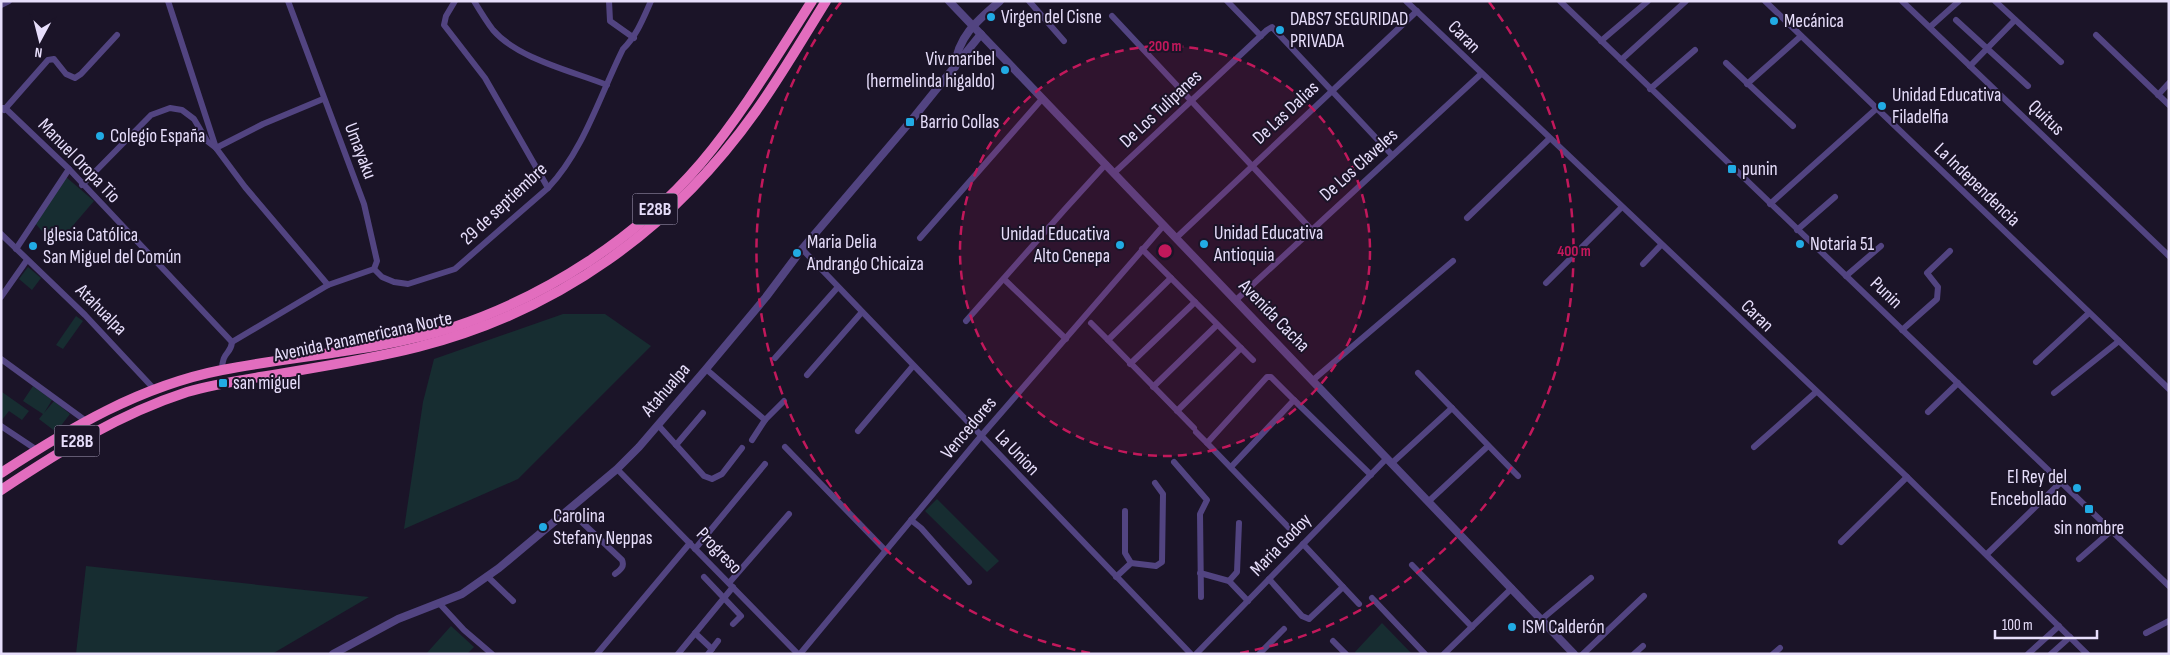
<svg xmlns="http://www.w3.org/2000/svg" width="2170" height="655" font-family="'Sofia Sans Condensed',sans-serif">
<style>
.green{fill:#172d31}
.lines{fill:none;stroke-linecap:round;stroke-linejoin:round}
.minor{stroke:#524481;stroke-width:6}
.tertiary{stroke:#524481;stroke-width:8}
.trunk{stroke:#e26dbe;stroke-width:10}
.ring{fill:none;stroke:#c2185b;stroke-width:2.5;stroke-dasharray:9 6}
.poi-dot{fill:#21abe4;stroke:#1b1428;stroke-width:2}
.labels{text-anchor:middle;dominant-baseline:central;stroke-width:4;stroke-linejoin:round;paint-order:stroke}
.shield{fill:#1b1428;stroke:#aaa1bc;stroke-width:1}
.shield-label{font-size:18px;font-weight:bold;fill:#e7defb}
.poi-label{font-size:19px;fill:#e7defb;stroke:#1b1428;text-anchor:start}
.street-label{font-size:19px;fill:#e7defb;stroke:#1b1428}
.centre{fill:#c2185b;stroke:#1b1428;stroke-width:2.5}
.ring-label{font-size:15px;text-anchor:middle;font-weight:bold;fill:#c2185b;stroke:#1b1428;stroke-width:4;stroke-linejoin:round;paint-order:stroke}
</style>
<rect width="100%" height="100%" fill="#1b1428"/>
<g class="green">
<path d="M66 177 94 201 58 243 48 238 35 223Z"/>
<path d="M28 267 41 278 32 290 19 279Z"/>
<path d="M563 314H605L651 346 518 479 404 529 423 402 434 359Z"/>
<path d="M76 316 83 321 63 349 56 345Z"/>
<path d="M33 386 52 400 44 413 54 401 70 414 56 432 39 419 43 414 23 401Z"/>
<path d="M2 392 29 411 22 420 9 411 1 421Z"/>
<path d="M937 499 999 561 987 572 925 511Z"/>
<path d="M86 566 369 597 272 654H76Z"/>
<path d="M1382 623 1412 654H1356L1355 652Z"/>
<path d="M451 626 474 647 467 654H426Z"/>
</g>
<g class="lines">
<g class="minor">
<path d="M168 1 216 148 263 124 323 99"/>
<path d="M455 1 446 16 444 25 485 78 548 188"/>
<path d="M474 1C480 11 486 21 493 30 518 59 572 71 607 85"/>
<path d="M609 1 610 21 634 38"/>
<path d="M1029 1 1064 41"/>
<path d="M1227 1 1261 36"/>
<path d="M1406 1 1907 477 2087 654"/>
<path d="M1560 1 2169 586"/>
<path d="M1765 1 2169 389"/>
<path d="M1902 1 2169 256"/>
<path d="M1995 1 2061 62"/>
<path d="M1 5 9 1"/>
<path d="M1112 16 1311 229"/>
<path d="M1956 20 2028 86"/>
<path d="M1930 27 1959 1"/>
<path d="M2096 35 2169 105"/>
<path d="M1601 41 1648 1"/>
<path d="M1621 60 1686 1"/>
<path d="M1726 63 1793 126"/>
<path d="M1970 66 2015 20"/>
<path d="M1747 84 1801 36"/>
<path d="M1650 89 1695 50"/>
<path d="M2158 95 2169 83"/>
<path d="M1 108H5L69 169 232 342"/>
<path d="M4 110 48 60 54 59 66 74 75 78 81 74 117 35"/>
<path d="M1114 173 1267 30 1272 27 1392 155"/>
<path d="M82 185 151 115 170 108 182 110 194 119 207 141 216 148 245 187 328 285"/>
<path d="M1770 204 1876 109"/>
<path d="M1467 218 1549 139"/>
<path d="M1797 230 1835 197"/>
<path d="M1 234 85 315 155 390"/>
<path d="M920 238 1042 99"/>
<path d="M1176 238 1417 11"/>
<path d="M16 249 69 169"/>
<path d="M802 249 1191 654"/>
<path d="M1142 249 1253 360"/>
<path d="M1643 264 1661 245"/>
<path d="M374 269 382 277 394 282 408 284 455 269 548 188C584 150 600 95 623 49 637 35 643 19 651 1"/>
<path d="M1846 276 1881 246"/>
<path d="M1171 278 1108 340 1194 428"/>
<path d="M1006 281 1066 339"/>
<path d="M1546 283 1621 208"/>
<path d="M1 297 27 260"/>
<path d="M1236 300 1481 74"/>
<path d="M966 321 1066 208 1106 164"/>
<path d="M1091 323 1108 340"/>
<path d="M1902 330 1937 299 1938 287 1927 273 1950 251"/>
<path d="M232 342 328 285 374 269 377 261 364 204 288 1"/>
<path d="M775 358 838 287"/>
<path d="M1 359 86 421"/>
<path d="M2036 362 2089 313"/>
<path d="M1130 364 1195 302"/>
<path d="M706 369 765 420"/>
<path d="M222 370C222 351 231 355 232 342"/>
<path d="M1418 373 1518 476"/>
<path d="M807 375 862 312"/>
<path d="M1313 380 1453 261"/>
<path d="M1153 387 1217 325"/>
<path d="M2054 393 2119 341"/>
<path d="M1177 411 1241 348"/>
<path d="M1928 412 1958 383"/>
<path d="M658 425 704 476 712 479 722 474 742 448"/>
<path d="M1 426 37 450"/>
<path d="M858 431 913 366"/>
<path d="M1196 432 1207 443"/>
<path d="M752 440 765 420 784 401"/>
<path d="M676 445 703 413"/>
<path d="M785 447 886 551"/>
<path d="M1754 447 1816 392"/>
<path d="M1174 462 1207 500 1200 514 1201 597"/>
<path d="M1392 463 1452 408"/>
<path d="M1231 467 1294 400 1371 475"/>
<path d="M617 469 798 654"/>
<path d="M1429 501 1488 446"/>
<path d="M569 510 622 560C625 567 620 570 615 574"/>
<path d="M1125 511V553L1131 563"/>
<path d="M911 520 921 528 969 582"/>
<path d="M1293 532 1207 443 1267 377H1271L1294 400"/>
<path d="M1841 542 1907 477"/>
<path d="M1303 544 1359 604"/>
<path d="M695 549 765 464"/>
<path d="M1987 554 2061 482"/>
<path d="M2079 559 2111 531"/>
<path d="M1412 565 1472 627"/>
<path d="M1200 573 1229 581 1248 601"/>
<path d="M487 576 513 601"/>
<path d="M704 577 741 616 733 624"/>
<path d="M1116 577 1131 563 1156 566 1162 562 1163 494 1155 483"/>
<path d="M1269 579 1302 616 1309 619 1343 587"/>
<path d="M1229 581 1237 572 1239 523"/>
<path d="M729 583 789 514"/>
<path d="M1372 598 1425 654"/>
<path d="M439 603 464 630 492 654"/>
<path d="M1542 619 1591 578"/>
<path d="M695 633 712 649"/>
<path d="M2146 633 2169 621"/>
<path d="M1333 641 1346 654"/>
<path d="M597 654 690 543"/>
<path d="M678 654 733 587"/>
<path d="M708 654 718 641"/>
<path d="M800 654 981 436 1164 225"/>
<path d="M1196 654 1387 458"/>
<path d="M1259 654 1284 629"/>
<path d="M1444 654 1512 588"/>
<path d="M1583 654 1644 596"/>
<path d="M1634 654 1643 646"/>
<path d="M1773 654 1780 648"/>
<path d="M2028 654 2059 626"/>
<path d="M2051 654 2070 637"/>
</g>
<g class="tertiary">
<path d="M949 1 1574 654"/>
<path d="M955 67C957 37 978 20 1000 1"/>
<path d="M333 654 398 619 462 594 499 568 617 469 639 447 706 369 766 297 802 249 910 122 981 34"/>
</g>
<g class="trunk">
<path d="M1 473C70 428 140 386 222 370 299 355 379 351 454 327 547 296 637 238 701 163 743 113 776 57 812 1"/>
<path d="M1 490C60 451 119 414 187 392 211 385 236 381 260 377 313 368 367 360 418 347 559 311 672 229 756 111 781 76 803 38 826 1"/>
</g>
</g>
<circle cx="1165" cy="251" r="205" fill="#c2185b" fill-opacity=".12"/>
<g class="ring">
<circle cx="1165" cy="251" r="205"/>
<path d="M1090 653A409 409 0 0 1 841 2M1489 2A409 409 0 0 1 1240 653"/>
</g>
<g class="poi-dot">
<circle cx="991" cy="17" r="5"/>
<circle cx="1774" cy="21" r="5"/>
<circle cx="1280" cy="30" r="5"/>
<circle cx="1005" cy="70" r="5"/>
<circle cx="1882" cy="106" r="5"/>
<rect x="905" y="117" width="10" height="10" rx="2.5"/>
<circle cx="100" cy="136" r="5"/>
<rect x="1727" y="164" width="10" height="10" rx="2.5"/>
<circle cx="1204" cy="244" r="5"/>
<circle cx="1800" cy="244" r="5"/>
<circle cx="1120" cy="245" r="5"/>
<circle cx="33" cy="246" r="5"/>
<circle cx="797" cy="253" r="5"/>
<rect x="218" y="378" width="10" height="10" rx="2.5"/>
<circle cx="2077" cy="488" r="5"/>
<rect x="2084" y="504" width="10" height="10" rx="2.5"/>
<circle cx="543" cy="527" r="5"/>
<circle cx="1512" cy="627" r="5"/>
</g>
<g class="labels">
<g class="shield">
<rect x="632.5" y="193.5" width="45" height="31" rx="4"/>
<rect x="54.5" y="425.5" width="45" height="31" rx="4"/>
</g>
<g class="shield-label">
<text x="655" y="209">E28B</text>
<text x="77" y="441">E28B</text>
</g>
<g class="poi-label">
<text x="1001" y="17">Virgen del Cisne</text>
<text x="1290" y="19">DABS7 SEGURIDAD<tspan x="1290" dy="22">PRIVADA</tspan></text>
<text x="1784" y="21">Mecánica</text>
<text x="995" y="59" text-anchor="end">Viv.maribel<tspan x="995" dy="22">(hermelinda higaldo)</tspan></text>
<text x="1892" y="95">Unidad Educativa<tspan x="1892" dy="22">Filadelfia</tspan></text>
<text x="920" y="122">Barrio Collas</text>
<text x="110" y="136">Colegio España</text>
<text x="1742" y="169">punin</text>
<text x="1214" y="233">Unidad Educativa<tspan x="1214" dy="22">Antioquia</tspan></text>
<text x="1110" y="234" text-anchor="end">Unidad Educativa<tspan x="1110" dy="22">Alto Cenepa</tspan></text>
<text x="43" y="235">Iglesia Católica<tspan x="43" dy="22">San Miguel del Común</tspan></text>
<text x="807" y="242">Maria Delia<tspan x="807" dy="22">Andrango Chicaiza</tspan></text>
<text x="1810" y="244">Notaria 51</text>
<text x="233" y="383">san miguel</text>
<text x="2067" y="477" text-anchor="end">El Rey del<tspan x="2067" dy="22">Encebollado</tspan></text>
<text x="553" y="516">Carolina<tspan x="553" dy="22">Stefany Neppas</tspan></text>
<text x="2089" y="528" text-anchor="middle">sin nombre</text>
<text x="1522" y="627">ISM Calderón</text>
</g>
<g class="street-label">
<text transform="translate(1464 37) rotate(45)">Caran</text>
<text transform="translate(1161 109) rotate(-43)">De Los Tulipanes</text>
<text transform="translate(1286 113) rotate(-43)">De Las Dalias</text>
<text transform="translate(2046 118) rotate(44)">Quitus</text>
<text transform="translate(360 151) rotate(69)">Umayaku</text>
<text transform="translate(79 161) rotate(46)">Manuel Oropa Tio</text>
<text transform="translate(1359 165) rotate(-42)">De Los Claveles</text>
<text transform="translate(1977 185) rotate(44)">La Independencia</text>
<text transform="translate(504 204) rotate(-43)">29 de septiembre</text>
<text transform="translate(1886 293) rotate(44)">Punin</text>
<text transform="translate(101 310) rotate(45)">Atahualpa</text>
<text transform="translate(1274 316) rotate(46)">Avenida Cacha</text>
<text transform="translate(1757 316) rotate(44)">Caran</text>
<text transform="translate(363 337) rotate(-12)">Avenida Panamericana Norte</text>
<text transform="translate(666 390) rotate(-49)">Atahualpa</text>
<text transform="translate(969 428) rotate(-50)">Vencedores</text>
<text transform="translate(1017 453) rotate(46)">La Union</text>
<text transform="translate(1281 545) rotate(-46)">Maria Godoy</text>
<text transform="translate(719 551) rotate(46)">Progreso</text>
</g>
</g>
<circle cx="1165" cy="251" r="8" class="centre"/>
<g class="ring-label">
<text x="1165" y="51">200 m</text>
<text x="1574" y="256">400 m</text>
</g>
<rect width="2170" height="655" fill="none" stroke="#e7defb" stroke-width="5"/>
<g transform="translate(40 40) rotate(187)" stroke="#1b1428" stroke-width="4" paint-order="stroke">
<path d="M0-4L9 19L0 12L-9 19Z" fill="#e7defb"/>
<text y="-8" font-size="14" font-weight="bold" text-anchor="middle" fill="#e7defb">N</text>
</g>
<path d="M1995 630v8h102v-8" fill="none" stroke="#e7defb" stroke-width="2.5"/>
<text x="2002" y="630" font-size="15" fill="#e7defb" stroke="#1b1428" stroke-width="4" paint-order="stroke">100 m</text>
</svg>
